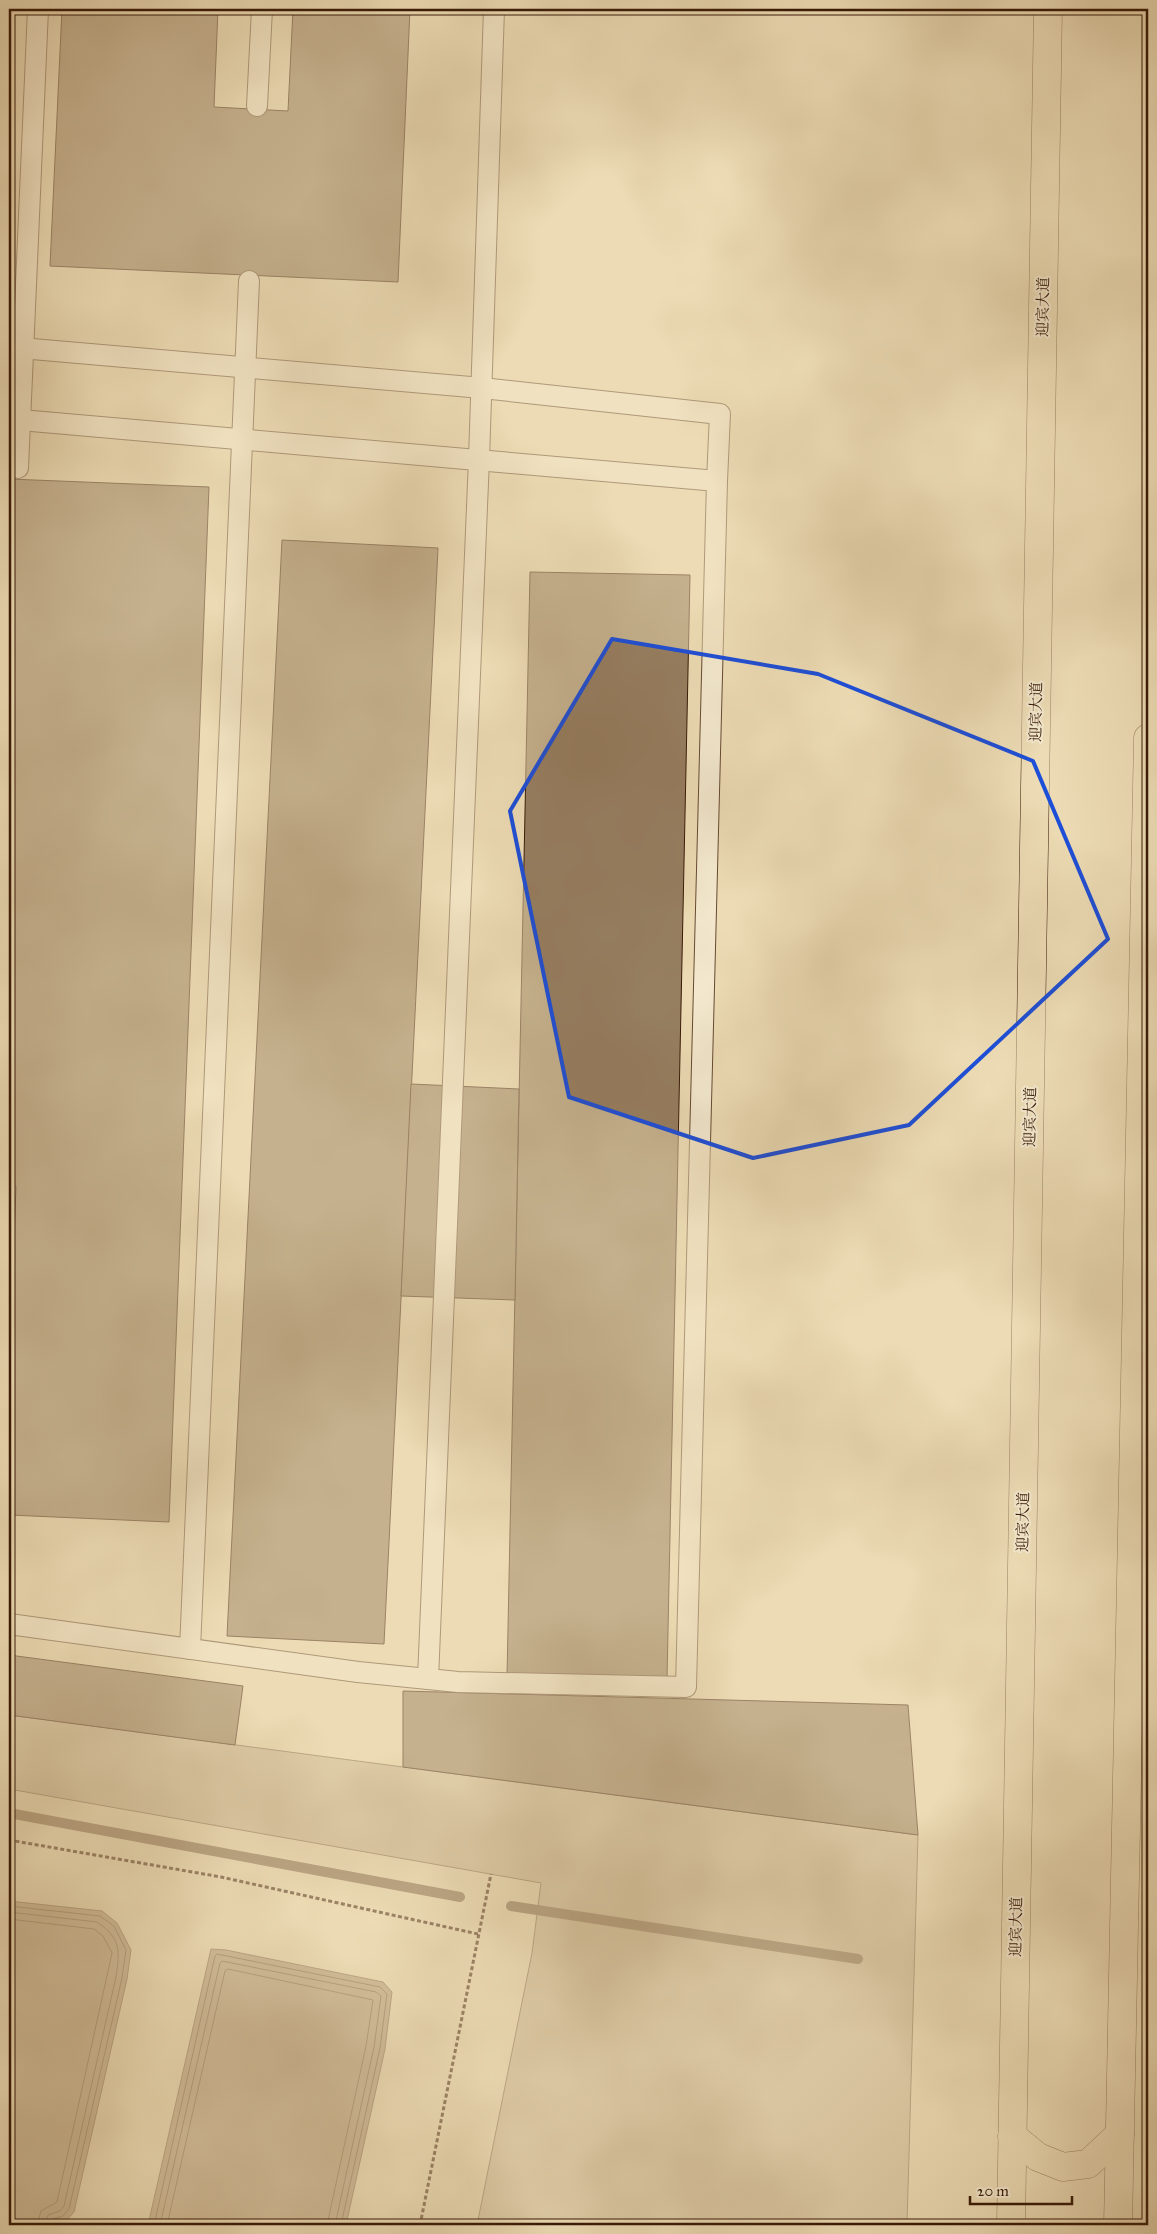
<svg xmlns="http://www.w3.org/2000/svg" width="1157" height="2234" font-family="'IM FELL Great Primer','Noto Serif SC',serif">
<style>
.green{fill:#cdba97;stroke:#826a4f}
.water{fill:#af9979;stroke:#7f664b}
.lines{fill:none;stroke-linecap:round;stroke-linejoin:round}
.shore{stroke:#745a40;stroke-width:1}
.stream{stroke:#7f664b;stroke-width:10}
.building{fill:#967e61;stroke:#381a07}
.lane-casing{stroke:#654a32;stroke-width:22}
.primary-casing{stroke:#381a07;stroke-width:29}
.highway-casing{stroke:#381a07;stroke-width:29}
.path{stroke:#381a07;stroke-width:3;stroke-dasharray:4 2.5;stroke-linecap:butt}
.lane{stroke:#f3e8ce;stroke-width:20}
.primary{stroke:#ecdbb4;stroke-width:28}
.highway{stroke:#ecdbb4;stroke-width:28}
.marked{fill:none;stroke:#1d4ed8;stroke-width:4;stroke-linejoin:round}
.labels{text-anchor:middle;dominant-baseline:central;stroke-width:4;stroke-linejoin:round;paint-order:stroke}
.street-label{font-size:15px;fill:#381a07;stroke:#f3e8ce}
</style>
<rect width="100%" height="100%" fill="#ecdbb4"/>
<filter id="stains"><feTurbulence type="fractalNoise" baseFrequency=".004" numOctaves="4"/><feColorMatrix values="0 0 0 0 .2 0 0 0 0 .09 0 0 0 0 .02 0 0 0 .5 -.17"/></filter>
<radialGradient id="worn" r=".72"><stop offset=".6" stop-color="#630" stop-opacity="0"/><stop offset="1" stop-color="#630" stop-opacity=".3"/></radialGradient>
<path class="green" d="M9 1715 918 1835 907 2225H477L532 1953 541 1883 9 1789Z"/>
<g class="water">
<path d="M9 1901 102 1911 117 1923 131 1950 127 1979 74 2212 66 2221 9 2223Z"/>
<path d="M211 1949 226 1950 383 1982 392 1992 385 2049 346 2225H148Z"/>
</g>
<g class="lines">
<g class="shore">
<path d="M9 1906 100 1916 114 1926 126 1950 122 1978 69 2209 63 2216 53 2219 51 2225"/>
<path d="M9 1912 97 1922C121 1938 120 1951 116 1977L64 2206 60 2211 48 2215 44 2225"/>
<path d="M9 1919 94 1929 103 1936 112 1953 57 2202 41 2211 37 2225"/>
<path d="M154 2225 215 1956 217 1954 380 1987 387 1994 380 2048 341 2225"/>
<path d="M160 2225 220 1963 222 1961 376 1992 381 1996 374 2047 335 2225"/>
<path d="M167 2225 225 1971 228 1969 373 2000 366 2046 327 2225"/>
</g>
<g class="stream">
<path d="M9 1813 460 1897"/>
<path d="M511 1906 858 1959"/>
</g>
</g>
<g class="building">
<path d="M62 9H218L214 107 288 111 293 9H410L398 282 50 266Z"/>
<path d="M9 479 209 487 169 1522 9 1515V1382L16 1186H9Z"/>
<path d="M282 540 438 548 384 1644 227 1636Z"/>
<path d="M530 572 690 575 667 1679 507 1676Z"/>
<path d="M411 1084 519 1089 515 1300 401 1296Z"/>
<path d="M9 1655 243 1686 235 1745 9 1715Z"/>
<path d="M403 1691 908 1705 918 1835 403 1767Z"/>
</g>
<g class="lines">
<g class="lane-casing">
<g id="lane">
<path d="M257 106 262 9"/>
<path d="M9 347 482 388 720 414 717 481 9 419"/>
<path d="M18 468 38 9"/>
<path d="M9 1624 358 1672 458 1682 686 1687 717 481"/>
<path d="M190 1649 249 281"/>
<path d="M428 1679 479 459 494 9"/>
</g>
</g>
<g class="primary-casing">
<path id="primary" d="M1012 2136 1038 2157 1063 2167 1088 2164 1120 2134"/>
</g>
<g class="highway-casing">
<g id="highway">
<path d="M1011 2225 1048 9"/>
<path d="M1118 2225 1148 738"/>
</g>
</g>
<g class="path">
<path d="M9 1840 221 1877 478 1934"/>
<path d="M420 2225 491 1874"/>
</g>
<use href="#lane" class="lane"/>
<use href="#primary" class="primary"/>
<use href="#highway" class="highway"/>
</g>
<path d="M0 0H1157V2234H0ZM612 639 818 674 1033 761 1108 939 909 1125 753 1158 569 1097 510 811Z" fill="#ecdbb4" fill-opacity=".55" fill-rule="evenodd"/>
<path class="marked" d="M612 639 818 674 1033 761 1108 939 909 1125 753 1158 569 1097 510 811Z"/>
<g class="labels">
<g class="street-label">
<text transform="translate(1043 307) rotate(-89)">迎宾大道</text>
<text transform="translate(1036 712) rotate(-89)">迎宾大道</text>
<text transform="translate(1030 1117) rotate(-89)">迎宾大道</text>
<text transform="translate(1023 1522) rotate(-89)">迎宾大道</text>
<text transform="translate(1016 1927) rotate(-89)">迎宾大道</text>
</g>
</g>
<rect width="1157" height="2234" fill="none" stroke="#ecdbb4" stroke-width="30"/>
<rect x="10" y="10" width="1137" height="2214" fill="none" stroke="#381a07" stroke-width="2.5"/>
<rect x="15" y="15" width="1127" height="2204" fill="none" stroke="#381a07"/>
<path d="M970 2196v8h102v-8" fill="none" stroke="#381a07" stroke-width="2.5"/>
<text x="977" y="2196" font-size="15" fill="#381a07" stroke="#f3e8ce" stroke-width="4" paint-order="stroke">20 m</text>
<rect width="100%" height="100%" filter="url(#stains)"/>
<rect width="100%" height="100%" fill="url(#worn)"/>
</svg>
